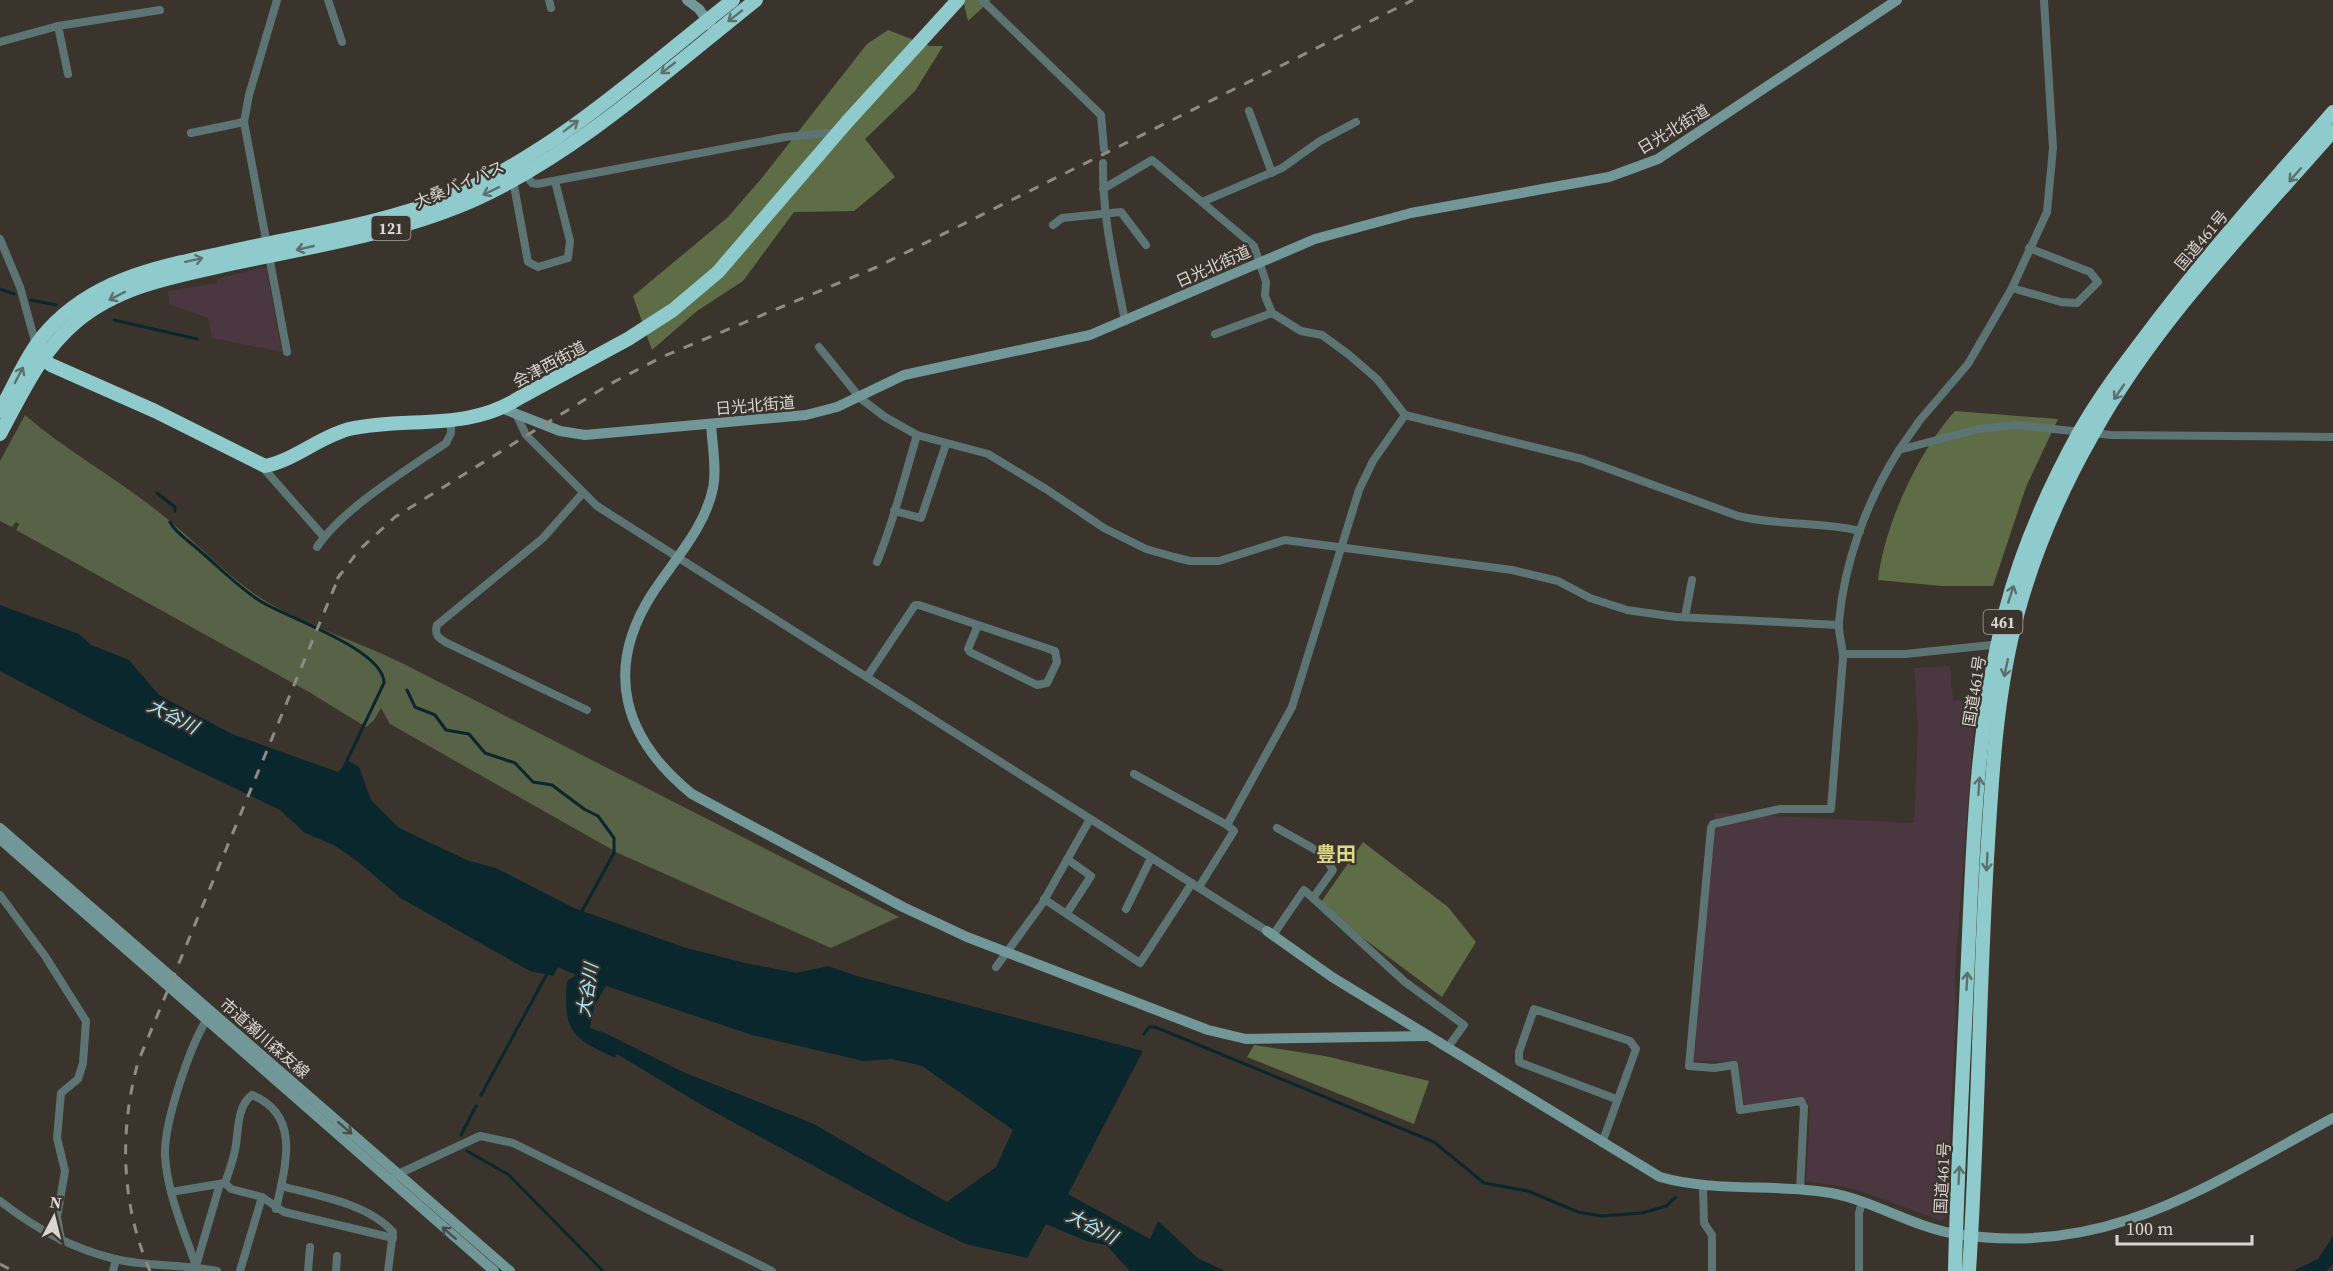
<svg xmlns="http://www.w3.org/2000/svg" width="2333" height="1271" font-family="'Source Serif 4','Noto Sans JP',serif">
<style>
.commercial{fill:#4a3740}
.green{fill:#576246}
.forest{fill:#5e6d46}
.water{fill:#0a272e;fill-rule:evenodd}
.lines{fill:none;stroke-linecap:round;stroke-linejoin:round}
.stream{stroke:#0a272e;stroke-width:3}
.street{stroke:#5d7475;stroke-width:8}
.secondary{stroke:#729798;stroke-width:10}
.highway{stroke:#8fcacc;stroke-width:14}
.rail{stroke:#8f8a83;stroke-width:3;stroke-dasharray:10 10;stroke-linecap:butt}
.oneway{stroke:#5d706c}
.oneway2{stroke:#494d47}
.labels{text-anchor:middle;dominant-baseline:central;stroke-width:4.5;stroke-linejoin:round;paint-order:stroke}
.shield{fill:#3b342c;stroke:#aaa59f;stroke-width:1.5}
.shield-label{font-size:15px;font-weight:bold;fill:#dad5d0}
.street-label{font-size:16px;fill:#dad5d0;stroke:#3b342c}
.water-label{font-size:18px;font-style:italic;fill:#a7ebfe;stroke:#3b342c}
.quarter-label{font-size:20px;font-weight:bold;fill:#dcd88a;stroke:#3b342c}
</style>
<rect width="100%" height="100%" fill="#3b342c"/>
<g class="commercial">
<path d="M266 267 282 352 212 338 208 318 169 304 168 291 217 283V279L223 277Z"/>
<path d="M1950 666 1953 700 1976 701 1955 972 1956 1014 1946 1218 1942 1221 1855 1189 1806 1181 1810 1110 1807 1101 1793 1097 1749 1107 1744 1103 1738 1062 1694 1061 1715 813 1914 823 1918 728 1914 668Z"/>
</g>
<path class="green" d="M25 415C69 453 120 480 165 517 200 545 229 579 267 602 310 627 359 642 404 664L899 917 831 948 618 853 390 724 381 708 374 720 366 727 309 692 16 530 19 524 16 522 12 527 0 521V461Z"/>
<g class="forest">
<path d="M963 0H991L968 21Z"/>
<path d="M888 30 930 46H943L915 91 865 139 895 177 854 211 794 212 743 281 697 311 652 350 633 296 728 217 761 179 867 44Z"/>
<path d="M1955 411 2058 419 2026 487 1993 586H1942L1878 580C1884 526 1918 452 1955 411Z"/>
<path d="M1363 842 1448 907 1476 942 1442 997 1319 905Z"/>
<path d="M1254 1045 1325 1056 1429 1081 1414 1124 1247 1057Z"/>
</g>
<g class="water">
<path d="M0 605 79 634 91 645 129 660 159 695 232 734 338 772 348 761 359 767 371 800 399 828 469 861 496 868 574 908 683 947 745 963 796 973 828 966 857 976 1143 1051 1068 1194 1150 1239 1158 1221 1199 1259 1225 1271H1130L1106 1245 1086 1241 1046 1224 1027 1258 966 1244 900 1213 700 1104 617 1054 615 1058C572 1038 563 1032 567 981L576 975 558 967 553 976 530 971 402 899 357 861 334 845 305 833 280 810 97 722 0 671ZM606 986 752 1035 863 1061 892 1059 922 1066 1013 1130 996 1167 947 1202 814 1124 683 1072 605 1033 590 1028 594 1006Z"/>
<path d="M2333 1236V1264L2326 1271H2293L2318 1259Z"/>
</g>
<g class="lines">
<g class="stream">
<path d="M0 289 14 294"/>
<path d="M31 300 56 305"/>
<path d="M114 320 197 339"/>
<path d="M157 493 175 507V511"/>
<path d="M170 522C176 534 191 542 200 551 220 568 238 587 260 601 287 618 384 649 384 683L343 769"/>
<path d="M407 690 415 707 435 715 446 730 469 734 485 753 515 763 533 782 552 785 584 809 598 816 614 838V853L582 911"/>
<path d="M1144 1034 1149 1027H1155L1434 1142 1484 1183 1528 1191 1578 1212 1601 1216 1642 1213 1666 1206 1676 1197"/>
<path d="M481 1095 548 972"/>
<path d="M461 1135 476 1106"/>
<path d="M467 1151 509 1175 603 1271"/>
</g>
<g class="street">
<path d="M277 0 249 95 244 122 287 352"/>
<path d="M328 0 342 42"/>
<path d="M549 0 551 8"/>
<path d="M982 0 1101 115 1104 149"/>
<path d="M58 26 68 74"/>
<path d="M0 42 58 26 160 10"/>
<path d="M1249 111 1272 173"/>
<path d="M191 133 244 122"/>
<path d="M1103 163C1102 217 1115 269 1125 321"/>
<path d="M524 173 532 183 537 184 785 137 838 132"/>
<path d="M513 180 528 262 538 267 568 258 570 241 555 181"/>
<path d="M1103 189 1152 160 1254 246 1266 282 1265 296 1272 313 1301 331 1322 335 1348 354 1377 379 1405 415 1582 459 1738 516C1778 526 1820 521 1860 531"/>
<path d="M1202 202 1282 168 1320 141 1356 122"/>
<path d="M1053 225 1062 218 1121 212 1146 245"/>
<path d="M0 239 20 287 36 345"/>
<path d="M2012 288 2061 302 2077 303 2098 282 2090 272 2029 248"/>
<path d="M1215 334 1272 313"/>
<path d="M819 347 860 398 885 417 917 435 988 454 1046 489 1104 528 1146 549 1174 557 1190 561H1219L1285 540 1512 570 1558 581 1590 598 1627 610 1676 617 1839 625"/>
<path d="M516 414 526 435 597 506 1267 931"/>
<path d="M1899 450 1920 420 1968 364 2012 288 2047 212 2053 148 2044 0"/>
<path d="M265 466 266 471 324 537"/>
<path d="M582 494 543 538 437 625C434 636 439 638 447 643L587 710"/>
<path d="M894 511 921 518 946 444"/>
<path d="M317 547C342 509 408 469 446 443L451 433V420"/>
<path d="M877 562C894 521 904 478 917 435"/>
<path d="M1685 617 1692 580"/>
<path d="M1843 654H1905L2001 644"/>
<path d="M867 677 915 605H919L1055 651 1057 662 1047 683 1037 685 970 652 968 649 978 625"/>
<path d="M1134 774 1227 825"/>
<path d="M1277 828 1323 854 1333 870 1313 898"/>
<path d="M1067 859 1091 876 1067 913"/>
<path d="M1199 887 1234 831 1227 825 1292 707 1359 490 1373 461 1405 415"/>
<path d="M0 895 45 956 86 1021 83 1063 78 1079 61 1093 57 1138 65 1171 57 1217 61 1240"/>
<path d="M1044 899 1140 963 1192 883"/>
<path d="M1126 909 1151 858"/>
<path d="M1273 935 1304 890 1405 982 1464 1025 1448 1047"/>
<path d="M996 967 1042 904 1090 819"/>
<path d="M1602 1143 1636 1049 1630 1041 1534 1009 1519 1052V1062L1616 1099"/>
<path d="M396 1175 480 1136 513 1143 772 1271"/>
<path d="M225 1183 231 1189 262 1197 284 1212 393 1238"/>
<path d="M281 1186C318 1196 367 1203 393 1232L388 1271"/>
<path d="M1703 1187 1704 1223 1712 1235V1271"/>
<path d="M1800 1190 1804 1107 1801 1101 1740 1110 1734 1065 1714 1068 1689 1066 1711 828 1713 824 1780 809H1831C1835 759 1839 709 1843 658 1843 646 1838 634 1839 622 1844 562 1867 501 1899 450L1978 429 2016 425 2111 435 2333 437"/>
<path d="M171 1192 225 1183C229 1172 233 1161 235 1150 239 1132 236 1107 252 1095 302 1115 285 1167 276 1209"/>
<path d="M0 1201C34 1228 73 1249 115 1259 148 1267 184 1264 217 1271"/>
<path d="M196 1266C184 1231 167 1193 165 1155 164 1122 190 1046 207 1019"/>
<path d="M196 1266 220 1184"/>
<path d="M113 1271 116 1259"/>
<path d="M240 1271 262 1197"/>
<path d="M308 1271 310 1247"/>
<path d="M336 1271 337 1256"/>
<path d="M1859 1271V1213L1862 1202"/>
</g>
<g class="secondary">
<path d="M687 0 699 9 711 26"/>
<path d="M504 409 560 431 585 435 806 415 837 407 904 375 1090 335 1315 239 1411 213 1609 177 1658 159 1897 0"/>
<path d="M711 424C712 443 717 469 713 488 705 528 674 560 652 594 603 671 624 739 692 794L903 907 967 937 1208 1030 1246 1039 1429 1036"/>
<path d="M0 828 510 1271"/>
<path d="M0 839 494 1271"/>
<path d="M1267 931 1332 977 1660 1177C1717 1193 1775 1183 1831 1193 1874 1201 1913 1227 1956 1234 2108 1258 2206 1186 2333 1118"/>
</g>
<g class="highway">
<path d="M37 346 43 359 51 365 155 411 265 466C295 460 319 437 349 429 407 416 466 432 519 398L628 339 673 310 718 272 847 122 958 0"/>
<path d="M0 411C15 384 27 353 48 330 97 276 165 266 232 251 305 235 382 224 451 196 554 154 646 68 733 0"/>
<path d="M0 434C21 395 41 351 76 322 121 284 179 276 235 263 315 246 400 233 476 199 577 153 669 69 756 0"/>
<path d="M1955 1271C1957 1174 1963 1076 1967 979 1973 857 1974 731 2005 613 2021 550 2049 487 2080 431 2102 392 2130 357 2157 321 2212 249 2273 181 2333 112"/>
<path d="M1969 1271C1978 1134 1979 996 1987 859 1992 776 1996 693 2018 612 2035 550 2061 490 2093 434 2155 322 2249 227 2333 131"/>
</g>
<g class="rail">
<path d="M337 579 359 550 395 517 610 384 662 357 877 267 1413 0"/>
<path d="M0 1264 13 1271"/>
<path d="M150 1271C121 1204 119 1132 138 1062L340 574"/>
</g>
</g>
<defs><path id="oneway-shaft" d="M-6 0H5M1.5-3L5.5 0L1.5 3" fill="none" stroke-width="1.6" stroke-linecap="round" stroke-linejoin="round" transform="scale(1.5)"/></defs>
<g class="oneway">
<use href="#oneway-shaft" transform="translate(735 16) rotate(142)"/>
<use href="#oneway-shaft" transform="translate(668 68) rotate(142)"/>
<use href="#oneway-shaft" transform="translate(571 126) rotate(-37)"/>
<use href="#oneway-shaft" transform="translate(2295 175) rotate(131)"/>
<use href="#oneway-shaft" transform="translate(491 191) rotate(154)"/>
<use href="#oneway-shaft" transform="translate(305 248) rotate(167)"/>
<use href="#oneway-shaft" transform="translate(194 260) rotate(-12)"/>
<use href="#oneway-shaft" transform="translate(117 296) rotate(153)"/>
<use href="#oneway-shaft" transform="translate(19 375) rotate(-62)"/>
<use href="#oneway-shaft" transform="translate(2119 392) rotate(124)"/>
<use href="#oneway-shaft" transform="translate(2011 594) rotate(-72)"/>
<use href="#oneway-shaft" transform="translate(2006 668) rotate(102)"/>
<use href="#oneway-shaft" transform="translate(1979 786) rotate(-86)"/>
<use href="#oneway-shaft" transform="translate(1987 862) rotate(93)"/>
<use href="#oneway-shaft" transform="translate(1967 981) rotate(-87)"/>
<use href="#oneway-shaft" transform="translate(1959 1175) rotate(-87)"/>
</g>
<g class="oneway2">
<use href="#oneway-shaft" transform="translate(345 1128) rotate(41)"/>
<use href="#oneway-shaft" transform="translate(449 1233) rotate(-139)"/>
</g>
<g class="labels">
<g class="shield">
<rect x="371.5" y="216" width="39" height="24" rx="4.5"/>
<rect x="1983.5" y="610" width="39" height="24" rx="4.5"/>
</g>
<g class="shield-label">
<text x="391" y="228">121</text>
<text x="2003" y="622">461</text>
</g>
<g class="street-label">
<text transform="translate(1673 129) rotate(-31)">日光北街道</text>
<text transform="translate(459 184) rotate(-23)">大桑バイパス</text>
<text transform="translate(2201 240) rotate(-50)">国道461号</text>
<text transform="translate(1213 266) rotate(-24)">日光北街道</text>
<text transform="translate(549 364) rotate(-28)">会津西街道</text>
<text transform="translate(755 405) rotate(-5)">日光北街道</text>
<text transform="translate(1974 691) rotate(-81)">国道461号</text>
<text transform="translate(265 1038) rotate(41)">市道瀬川森友線</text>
<text transform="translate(1942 1178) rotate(-87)">国道461号</text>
</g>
<g class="water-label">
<text transform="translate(173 716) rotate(27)">大谷川</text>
<text transform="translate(587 990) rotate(-81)">大谷川</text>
<text transform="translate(1092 1226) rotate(27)">大谷川</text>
</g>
<g class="quarter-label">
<text x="1336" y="854">豊田</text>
</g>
</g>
<g transform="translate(54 1217) rotate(7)" stroke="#3b342c" stroke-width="4.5" paint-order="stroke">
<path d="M0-4.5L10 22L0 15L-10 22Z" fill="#dad5d0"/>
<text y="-9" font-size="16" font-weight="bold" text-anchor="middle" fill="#dad5d0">N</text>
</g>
<path d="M2117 1235v9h135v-9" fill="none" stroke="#dad5d0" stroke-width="3"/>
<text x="2126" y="1235" font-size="18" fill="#dad5d0" stroke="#3b342c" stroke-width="4.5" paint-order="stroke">100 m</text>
</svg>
